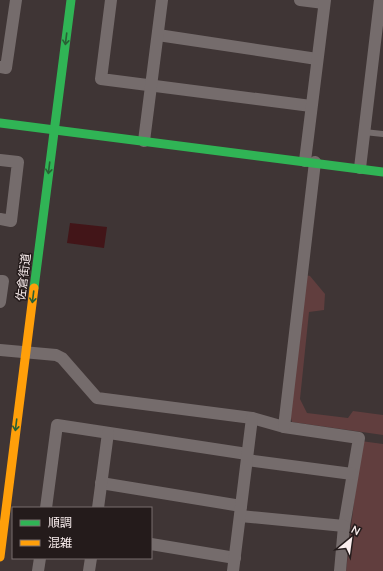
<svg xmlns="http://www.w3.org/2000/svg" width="383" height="571" font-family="Mulish,'Noto Sans JP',sans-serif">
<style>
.green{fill:#613e3e}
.water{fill:#421518}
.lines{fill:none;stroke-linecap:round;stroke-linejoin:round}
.lane{stroke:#756c6c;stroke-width:6}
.street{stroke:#756c6c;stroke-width:12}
.fast{stroke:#30b455;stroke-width:9}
.slow{stroke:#ff9f0a;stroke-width:9}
.oneway{stroke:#296035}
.labels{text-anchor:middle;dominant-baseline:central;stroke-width:3;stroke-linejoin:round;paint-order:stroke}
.street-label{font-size:12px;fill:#f9eded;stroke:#241b1b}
</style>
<rect width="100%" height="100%" fill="#3f3535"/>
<g class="green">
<path d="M305 275 310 276 325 294 324 310 309 312 300 399 307 413 348 418 353 411 383 415V435L292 422 289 411Z"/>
<path d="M361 441 383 444V571H346Z"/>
</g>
<path class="water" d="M70 223 107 227 104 248 67 243Z"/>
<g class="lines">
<path class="lane" d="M364 132 383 134"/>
<g class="street">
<path d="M111 0 101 79 311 106"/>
<path d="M300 0 324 3"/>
<path d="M158 35 317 59"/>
<path d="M0 67 6 68 16 0"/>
<path d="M144 141 162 0"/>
<path d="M0 160 18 162 11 221 0 219"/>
<path d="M305 161 325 0"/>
<path d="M360 168 380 0"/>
<path d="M0 281H3L0 302"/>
<path d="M0 350 56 355 62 358 97 398 252 418 284 427 359 438 344 526 340 571"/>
<path d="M284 427 315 162"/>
<path d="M247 460 352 474"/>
<path d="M101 483 241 506"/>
<path d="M46 508 57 425 247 454"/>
<path d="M98 508 108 433"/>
<path d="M240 516 344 526"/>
<path d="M151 544 235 558"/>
<path d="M38 571 40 558"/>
<path d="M89 571 91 558"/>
<path d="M233 571 252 418"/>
</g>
<g class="fast">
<path d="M0 123 383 172"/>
<path d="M34 288 71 0"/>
</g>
<path class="slow" d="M0 557 34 288"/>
</g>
<defs><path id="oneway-shaft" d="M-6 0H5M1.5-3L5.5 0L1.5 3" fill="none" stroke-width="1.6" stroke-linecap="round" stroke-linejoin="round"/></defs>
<g class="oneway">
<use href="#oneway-shaft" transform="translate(66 39) rotate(97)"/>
<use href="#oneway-shaft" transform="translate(49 168) rotate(97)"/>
<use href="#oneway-shaft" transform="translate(33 297) rotate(97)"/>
<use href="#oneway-shaft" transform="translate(16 425) rotate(97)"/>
</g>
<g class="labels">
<g class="street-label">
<text transform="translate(23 277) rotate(-83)">佐倉街道</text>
</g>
</g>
<rect x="12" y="507" width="140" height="52" fill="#241b1b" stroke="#796f6f"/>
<rect x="20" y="520" width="20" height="6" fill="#30b455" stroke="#796f6f"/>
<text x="48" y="527" font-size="12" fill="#f9eded">順調</text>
<rect x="20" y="540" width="20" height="6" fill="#ff9f0a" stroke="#796f6f"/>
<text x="48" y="547" font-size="12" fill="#f9eded">混雑</text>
<g transform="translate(351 539) rotate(29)" stroke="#241b1b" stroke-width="3" paint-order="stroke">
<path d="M0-3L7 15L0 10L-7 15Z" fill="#f9eded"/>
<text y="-6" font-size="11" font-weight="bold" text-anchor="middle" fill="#f9eded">N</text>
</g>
</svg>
